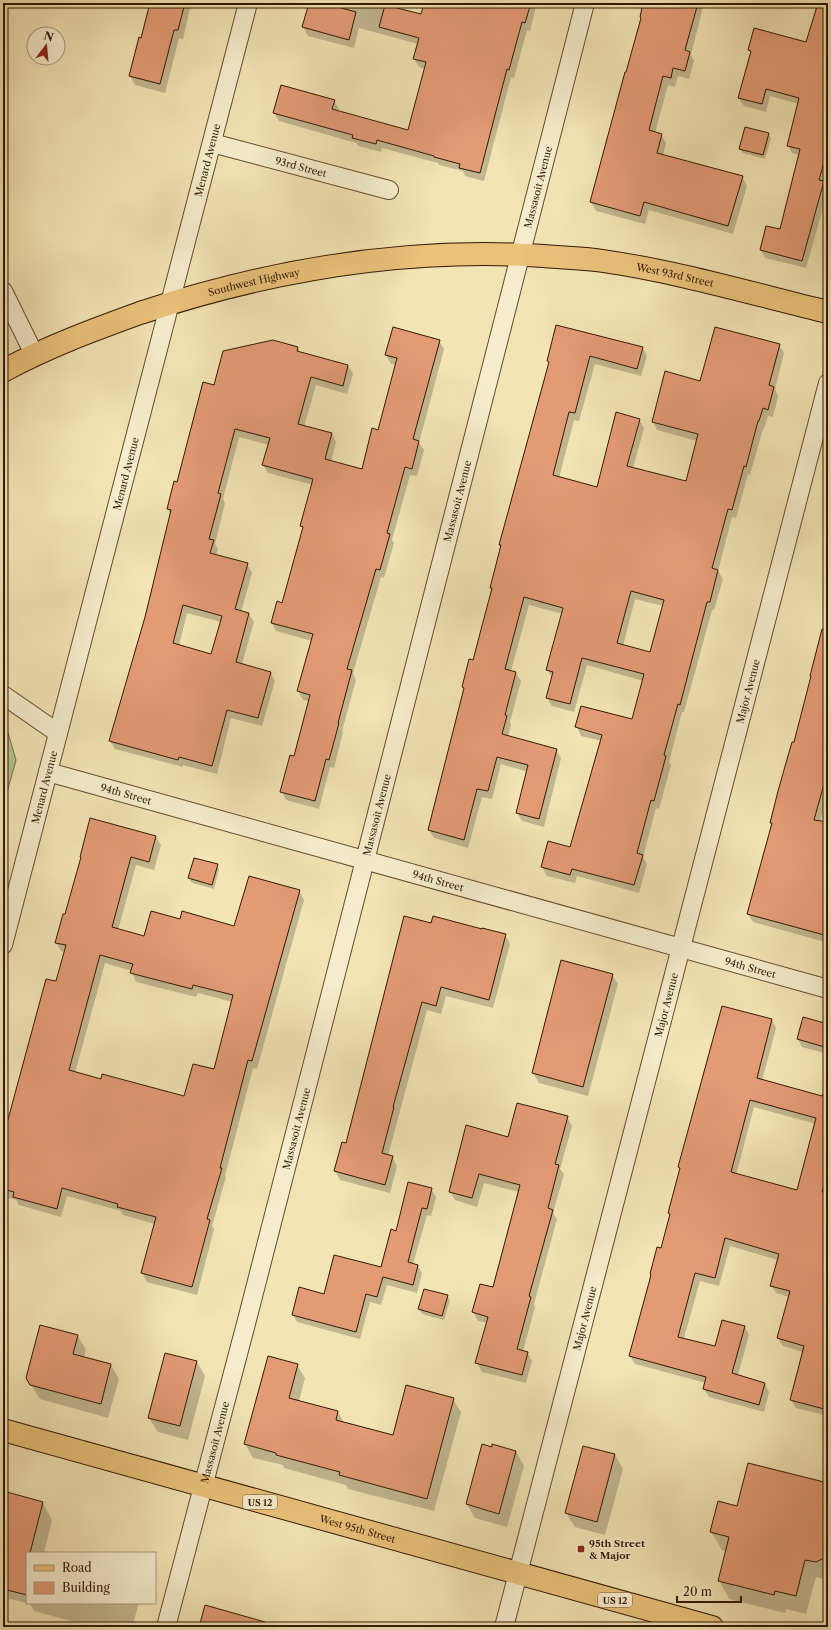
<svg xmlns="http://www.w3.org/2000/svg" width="831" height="1630" font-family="'Libre Caslon Text',serif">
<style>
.green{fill:#b5c592;stroke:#736e49}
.shadow{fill:#0003;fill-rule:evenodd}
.building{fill:#e39b76;stroke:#311800;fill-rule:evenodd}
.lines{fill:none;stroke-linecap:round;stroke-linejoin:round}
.minor-casing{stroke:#624b2d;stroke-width:20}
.primary-casing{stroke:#311800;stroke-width:24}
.minor{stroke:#f7edce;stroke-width:18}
.primary{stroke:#eac27a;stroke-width:22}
.poi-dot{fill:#8f2418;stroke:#f7edce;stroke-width:1.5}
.labels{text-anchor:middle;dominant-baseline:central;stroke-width:3;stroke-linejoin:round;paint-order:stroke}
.shield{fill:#f7edce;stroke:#6c583e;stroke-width:1}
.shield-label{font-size:9px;font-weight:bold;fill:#311800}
.street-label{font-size:10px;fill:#311800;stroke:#f7edce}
.poi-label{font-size:10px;font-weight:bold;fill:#311800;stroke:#f7edce;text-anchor:start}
</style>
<rect width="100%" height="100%" fill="#f3e4b4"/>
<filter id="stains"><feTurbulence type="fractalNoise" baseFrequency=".005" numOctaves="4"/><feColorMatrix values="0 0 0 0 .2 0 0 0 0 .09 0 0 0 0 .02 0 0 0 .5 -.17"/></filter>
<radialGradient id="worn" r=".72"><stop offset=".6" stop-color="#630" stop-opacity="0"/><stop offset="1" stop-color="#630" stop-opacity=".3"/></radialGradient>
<path class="green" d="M3 716 16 760 3 807Z"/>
<g class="shadow">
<path d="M146 3H187L190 8 183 39 179 38 165 93 135 85 130 76 142 39 151 4Z"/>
<path d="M310 3H375L421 16 425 3H537L530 31 527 30 514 78 511 77 484 181 465 176 463 171 439 165 438 163 382 148 381 152 358 146 356 143 279 121 274 113 334 101 339 109 338 112 409 131 426 69 419 67 414 59 418 44 359 28 354 48 308 36 303 27Z"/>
<path d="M644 3H704L691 55 694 61 689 79 678 76 675 87 668 85 655 133 661 135 666 143 663 156 742 177 747 186 733 234 649 210 645 224 596 211 591 202 627 74Z"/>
<path d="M740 3H757L756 7Z"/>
<path d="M818 3H828V171L825 183 828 191 806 268 765 258 761 250 781 231 799 155 792 153 788 145 799 104 770 96 766 112 744 106 739 98 751 54 749 50 807 43Z"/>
<path d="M768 134 771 138 765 159 743 153 740 149Z"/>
<path d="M439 341 444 349 419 443 424 450 417 476 410 475 392 540 394 543 384 578 381 577 353 673 356 680 342 731 343 732 334 768 330 767 319 809 286 800 282 791 294 757 309 701 303 700 298 691 312 641 276 631 272 623 283 604 303 529 302 526 313 485 268 473 263 465 269 445 239 437 223 499 225 503 215 544 218 549 216 556 247 564 252 573 241 612 249 614 254 622 242 664 271 673 275 681 262 726 231 718 217 774 183 765V767L115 749 110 741 146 617 171 515 168 509 215 386 298 348 300 353 348 366 353 374 347 394 316 385 304 427 332 434 336 442 331 462 362 470 379 431 397 365 391 364 386 355ZM187 613 221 622 212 656 179 646Z"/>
<path d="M779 345 784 353 775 389 778 396 773 417 768 416 764 429H763L750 475 748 474 736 518 732 517 718 571 723 579 714 610H712L684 712H682L669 762 671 765 659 809 656 808 643 857 647 864 639 893 577 876 575 883 547 876 542 867 571 848 602 741 581 736 577 727 633 720 643 681 587 665 574 712 552 706 547 698 552 678 548 670 563 614 529 605 511 671 516 673 521 681 510 722 511 725 508 737 556 750 561 758 544 827 522 821 517 813 528 772 501 764 492 799 482 797 468 848 434 838 429 830 465 690 463 687 473 661 492 589 491 588 502 547 500 545 549 363 548 361 642 347 647 356 641 376 595 364 579 421 574 420 559 478 597 488 639 419 644 428 633 468 686 483 697 441 657 430 653 422 701 382ZM635 599 663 606 651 653 623 646Z"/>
<path d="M828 615V793L812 853 828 857V957L823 949 825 942 753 922 748 914 772 826 771 823 794 743Z"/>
<path d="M91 819 156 837 161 845 154 870 136 865 118 930 145 937 180 920 235 927 299 891 304 900 257 1069 253 1068 225 1176 226 1177 212 1226 214 1229 197 1295 147 1282 142 1273 155 1224 123 1215 121 1211 67 1196 61 1217 19 1205 16 1200 3 1196V1149L57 983 65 952 61 951 56 942 66 916 82 859 81 857ZM105 963 132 971V973L136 982 196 997 198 993 232 1002 214 1071 185 1097 102 1080 75 1073Z"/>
<path d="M217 865 219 869 214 889 192 883 189 878Z"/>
<path d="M432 924 505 935 510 944 493 1008 446 996 441 1014 427 1010 388 1156 392 1157 397 1166 390 1193 340 1180 335 1171Z"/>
<path d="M612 975 618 984 588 1096 539 1083 533 1073Z"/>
<path d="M772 1020 776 1028 762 1081 823 1097 828 1079V1416L796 1408 791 1400 803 1352 783 1346 778 1338 789 1297 776 1293 771 1285 778 1260 730 1246 719 1286 700 1281 684 1338 715 1347 745 1327 749 1335 738 1375 765 1384 769 1392 764 1412 709 1397 704 1389 706 1383 635 1364 630 1356 662 1249 671 1216 669 1213 680 1170 679 1167ZM754 1107 816 1124 798 1191 736 1175Z"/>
<path d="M828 1025V1054L802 1047 798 1039Z"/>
<path d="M567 1117 572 1126 560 1169 564 1174 553 1213 557 1219 534 1304 535 1307 523 1351 527 1352 532 1361 526 1383 482 1372 477 1363 487 1323 478 1321 473 1312 493 1288 519 1192 484 1183 477 1207 455 1200 450 1191 508 1138Z"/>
<path d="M431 1189 436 1197 431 1216 427 1215 413 1264 418 1266 422 1273 417 1293 387 1285 381 1305 370 1302 360 1339 297 1322 293 1315 324 1295 381 1269 396 1232Z"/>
<path d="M447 1296 450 1300 444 1320 422 1314 419 1309Z"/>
<path d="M78 1336 86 1350 84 1358 111 1365 119 1379 108 1418 40 1399 27 1378Z"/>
<path d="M166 1354 197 1362 205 1376 188 1440 158 1432 149 1418Z"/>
<path d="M297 1365 305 1378 299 1401 338 1412 344 1423 394 1436 453 1399 461 1412 434 1511 348 1489 346 1485 284 1468 283 1465 253 1458 245 1444Z"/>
<path d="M584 1447 615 1455 623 1469 605 1535 575 1527 566 1513Z"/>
<path d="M516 1451 524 1466 507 1527 475 1518 467 1504Z"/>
<path d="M828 1484V1580L816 1577 806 1614 786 1609 785 1613 729 1599 719 1580 726 1552 722 1550 711 1532 737 1507Z"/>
<path d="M3 1493 43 1503 52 1520 44 1553H27V1603H139L132 1627H94L34 1611 30 1604 3 1597Z"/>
<path d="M206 1606 281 1627H200Z"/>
</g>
<g class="building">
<path d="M150 3H185L178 30H174L160 84 129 76 139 37 141 38Z"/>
<path d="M309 3H323L356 12 349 40 302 27Z"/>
<path d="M424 3H531L525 23 522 22 509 70 507 69 480 173 459 168 460 164 434 157V156L377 140 376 144 352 138 353 135 273 113 281 85 335 100 332 109 408 130 426 62 413 59 419 38 379 27 385 5 421 14Z"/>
<path d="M643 3H698L685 50 690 52 685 71 673 68 671 78 663 76 649 130 662 134 657 153 743 176 728 226 644 202 640 216 590 202 625 72H626L641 18 640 17Z"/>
<path d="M818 3H828V148L819 180 824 181 802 261 760 250 766 226 780 229 800 149 787 146 799 98 766 89 762 104 738 98 751 51 748 50 754 28 806 42Z"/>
<path d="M745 127 769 133 763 155 739 149Z"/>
<path d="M556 325 643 347 637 369 590 356 575 413 569 412 553 475 597 487 616 412 640 419 627 466 686 481 698 434 652 422 665 371 700 381 715 327 780 344 769 385 774 387 768 410 763 408 759 421H758L746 467 744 466 732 510 728 509 712 568 718 570 710 602H707L680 705 678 704 664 755 666 756 654 801 651 800 637 853 643 855 634 885 572 869 570 875 541 867 548 841 570 847 602 735 575 727 581 706 632 719 644 674 582 658 570 704 546 698 553 672 546 670 563 608 524 597 505 669 516 672 505 715 507 716 502 734 557 749 539 819 516 813 528 765 497 757 488 791 477 789 464 840 428 830 464 688 462 687 469 659 473 660 492 588H490L501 545H499L549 362 547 361ZM631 591 664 600 650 652 617 643Z"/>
<path d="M393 327 440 340 413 439 419 441 412 469 405 467 387 533 390 534 380 570 376 569 347 669 352 670 338 723H339L329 760 326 759 315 801 280 792 290 755 294 756 310 695 297 691 313 634 271 623 277 601 282 603 303 527 300 526 313 479 262 465 270 438 235 429 218 493 221 494 209 539 214 540 210 553 248 563 235 609 249 613 236 662 271 672 258 718 227 710 212 766 179 757 178 760 109 741 145 617 171 510 167 509 174 481 177 482 203 382 214 385 223 351 273 340 298 347 297 351 348 365 343 386 311 377 298 424 332 433 325 459 362 469 372 428 378 430 397 358 385 355ZM183 605 222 616 211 654 173 643Z"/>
<path d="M822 629 828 630V785L824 784 814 820 828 822V936L747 914 772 823H770L778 791 792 742H794L811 676H810Z"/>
<path d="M90 818 156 836 149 862 131 857 112 927 144 936 151 911 180 919 182 911 234 926 249 876 300 890 252 1061 248 1060 220 1168H222L207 1219 210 1220 192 1287 141 1273 156 1217 117 1207 118 1204 62 1188 57 1209 13 1197 14 1192 3 1189V1138L46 979 56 981 66 945 55 943 63 914H65L81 857H80ZM100 955 133 964 130 973 192 989 193 985 233 995 214 1069 193 1064 184 1096 102 1074 101 1079 69 1070Z"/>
<path d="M194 858 218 864 212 885 188 878Z"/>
<path d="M404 916 431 923 433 916 482 929V928L506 934 489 1000 441 987 436 1006 422 1002 393 1107H394L382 1153 393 1156 385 1185 334 1171 342 1142 346 1143Z"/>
<path d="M561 960 613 974 583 1087 532 1073Z"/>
<path d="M722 1006 772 1019 757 1078 822 1096 823 1094 828 1095V1169L822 1192H828V1410L790 1400 804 1346 777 1338 790 1291 770 1286 779 1254 725 1238 715 1278 695 1273 678 1337 715 1346 722 1320 745 1326 732 1373 765 1383 759 1405 703 1389 706 1377 629 1356 651 1275 650 1274 657 1247 661 1248 670 1214 668 1213 680 1168 678 1167ZM750 1100 816 1118 797 1190 731 1172Z"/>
<path d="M803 1017 828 1024V1048L797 1039Z"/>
<path d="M517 1103 568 1116 555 1164 559 1165 548 1208 553 1210 529 1296 531 1297 517 1349 528 1352 522 1375 475 1363 488 1317 472 1312 480 1284 493 1287 520 1185 479 1174 472 1198 449 1192 466 1125 508 1137Z"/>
<path d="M408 1182 432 1188 427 1209 422 1208 408 1262 418 1265 413 1285 383 1277 377 1297 366 1294 356 1332 292 1315 299 1287 324 1294 334 1255 381 1267 391 1229 396 1231Z"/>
<path d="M424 1289 448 1295 442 1316 418 1309Z"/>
<path d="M40 1325 78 1335 73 1354 111 1364 101 1404 30 1385 26 1378Z"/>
<path d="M165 1353 197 1361 180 1426 148 1418Z"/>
<path d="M268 1356 298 1364 289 1398 338 1411 336 1420 393 1435 406 1385 454 1398 427 1499 339 1475 340 1472 276 1455V1453L244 1444Z"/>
<path d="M482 1444 492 1447V1444L516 1451 499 1514 466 1504Z"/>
<path d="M583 1446 615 1454 597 1522 565 1513Z"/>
<path d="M748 1463 828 1483V1549L826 1557 816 1562 805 1560 796 1596 775 1591 774 1595 718 1581 729 1537 710 1532 718 1501 737 1506Z"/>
<path d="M7 1492 43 1502 30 1553H27V1595L3 1589V1507Z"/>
<path d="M205 1605 265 1622V1627H199Z"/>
</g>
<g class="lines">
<g class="minor-casing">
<g id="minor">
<path id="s1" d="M212 143 389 190"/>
<path d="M3 291 34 354"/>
<path d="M3 695 58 733"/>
<path id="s2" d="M48 772 828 989"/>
<path id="s3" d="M3 945 248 3"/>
<path id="s4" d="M166 1627 248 1316 585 3"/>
<path id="s5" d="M504 1627 828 383"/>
</g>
</g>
<g class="primary-casing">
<g id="primary">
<path id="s6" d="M3 371C47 347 93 330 140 313 270 270 406 247 544 256 563 258 584 258 603 261 679 272 753 294 828 312"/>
<path id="s7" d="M3 1430 712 1627"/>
</g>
</g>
<use href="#minor" class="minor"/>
<use href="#primary" class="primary"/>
</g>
<rect class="poi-dot" x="577" y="1545" width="8" height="8" rx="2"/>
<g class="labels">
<g class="shield">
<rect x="243" y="1495" width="34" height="14" rx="3"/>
<rect x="598" y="1593" width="34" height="14" rx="3"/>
</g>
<g class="shield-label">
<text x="260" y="1502">US 12</text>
<text x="615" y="1600">US 12</text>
</g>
<g class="street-label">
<text stroke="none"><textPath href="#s3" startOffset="811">Menard Avenue</textPath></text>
<text stroke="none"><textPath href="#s1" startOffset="92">93rd Street</textPath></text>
<text stroke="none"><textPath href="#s4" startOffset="1487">Massasoit Avenue</textPath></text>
<text stroke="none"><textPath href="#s6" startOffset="692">West 93rd Street</textPath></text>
<text stroke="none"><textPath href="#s6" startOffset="267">Southwest Highway</textPath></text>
<text stroke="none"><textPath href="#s3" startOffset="487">Menard Avenue</textPath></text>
<text stroke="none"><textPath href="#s4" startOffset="1163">Massasoit Avenue</textPath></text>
<text stroke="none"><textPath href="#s5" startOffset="967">Major Avenue</textPath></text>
<text stroke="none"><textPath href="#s3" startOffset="163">Menard Avenue</textPath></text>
<text stroke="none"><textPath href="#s2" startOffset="81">94th Street</textPath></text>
<text stroke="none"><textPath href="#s4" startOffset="839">Massasoit Avenue</textPath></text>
<text stroke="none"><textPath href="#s2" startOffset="405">94th Street</textPath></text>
<text stroke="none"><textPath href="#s2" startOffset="729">94th Street</textPath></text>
<text stroke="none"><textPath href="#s5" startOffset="643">Major Avenue</textPath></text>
<text stroke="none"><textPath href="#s4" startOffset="515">Massasoit Avenue</textPath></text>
<text stroke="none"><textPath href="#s5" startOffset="319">Major Avenue</textPath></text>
<text stroke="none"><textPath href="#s4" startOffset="191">Massasoit Avenue</textPath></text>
<text stroke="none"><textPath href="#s7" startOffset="368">West 95th Street</textPath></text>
</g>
<g class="poi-label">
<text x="589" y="1543">95th Street<tspan x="589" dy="12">&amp; Major</tspan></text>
</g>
</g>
<rect width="831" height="1630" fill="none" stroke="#f3e4b4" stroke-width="16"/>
<rect x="4" y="4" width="823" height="1622" fill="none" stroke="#311800" stroke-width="2"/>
<rect x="8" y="8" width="815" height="1614" fill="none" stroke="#311800"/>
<rect x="26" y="1552" width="130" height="52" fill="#f7edce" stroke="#a8987c"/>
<rect x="34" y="1565" width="20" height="6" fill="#eac27a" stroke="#a8987c"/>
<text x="62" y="1572" font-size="12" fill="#311800">Road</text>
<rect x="34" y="1582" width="20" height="12" fill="#e39b76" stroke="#a8987c"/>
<text x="62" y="1592" font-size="12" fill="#311800">Building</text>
<g transform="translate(46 46) rotate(16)"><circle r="19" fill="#f7edce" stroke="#a8987c"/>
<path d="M0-3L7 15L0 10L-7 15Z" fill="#8f2418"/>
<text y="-6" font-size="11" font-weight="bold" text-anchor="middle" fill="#311800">N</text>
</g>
<path d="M677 1596v6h64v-6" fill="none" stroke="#311800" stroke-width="2"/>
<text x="683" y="1596" font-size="12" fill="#311800" stroke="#f7edce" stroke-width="3" paint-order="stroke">20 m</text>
<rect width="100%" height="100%" filter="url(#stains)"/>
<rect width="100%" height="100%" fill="url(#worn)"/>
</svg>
